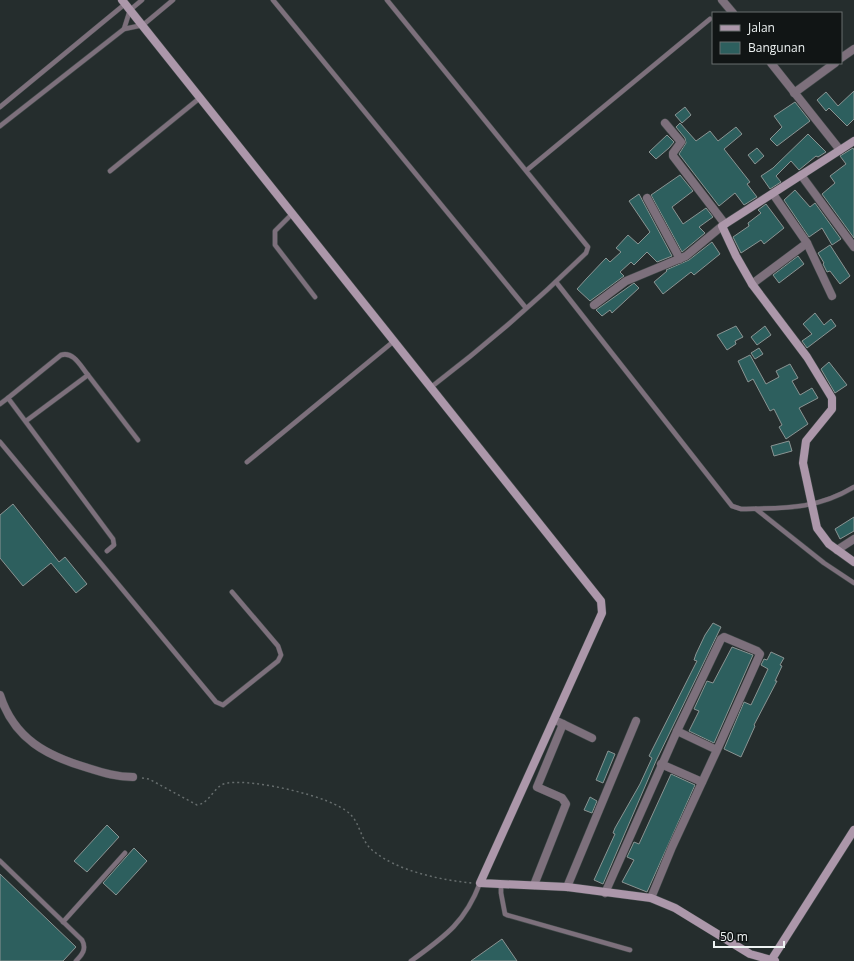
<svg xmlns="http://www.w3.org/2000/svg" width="854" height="961" font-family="'Open Sans',sans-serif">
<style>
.building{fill:#2d5f5e;stroke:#8a9493}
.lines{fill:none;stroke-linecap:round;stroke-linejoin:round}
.lane-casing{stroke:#414949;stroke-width:5.5}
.street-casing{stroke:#414949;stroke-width:9}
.secondary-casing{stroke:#414949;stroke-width:9}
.path{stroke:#666d6d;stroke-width:1.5;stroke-dasharray:2 3;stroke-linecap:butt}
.lane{stroke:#7d707c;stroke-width:4.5}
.street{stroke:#7d707c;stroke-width:8}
.secondary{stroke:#ac97aa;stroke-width:8}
</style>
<rect width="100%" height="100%" fill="#252d2d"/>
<g class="building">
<path d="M854 91V119L847 126 829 108 826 111 817 100 826 92 838 106Z"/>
<path d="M795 102 810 121 777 146 770 139 782 127 774 116Z"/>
<path d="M685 107 691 115 682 123 675 115Z"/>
<path d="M680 123 696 141 710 131 718 141 736 127 742 134 724 149 750 182 747 184 757 197 744 205 735 193 719 206 679 154 686 143 685 138 676 127Z"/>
<path d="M808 134 826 152 818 157 816 156 799 170 791 161 776 176 781 182 770 189 761 176 773 168Z"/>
<path d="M667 135 674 142 669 148 656 159 649 152Z"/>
<path d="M757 148 764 156 755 164 748 155Z"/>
<path d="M853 148 854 150V238L822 194 835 183 830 176 846 164 840 156Z"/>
<path d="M680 175 693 191 672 207 683 224 706 208 713 217 699 227 705 233 682 252 651 195Z"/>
<path d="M795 190 810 207 815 203 841 239 832 245 822 228 809 237 784 200Z"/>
<path d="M639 194 672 256 657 262 647 252 634 265 631 262 620 272 624 276 590 301 577 289 587 278 606 258 610 262 621 252 616 248 628 235 638 244 650 232 629 201Z"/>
<path d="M766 204 784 228 764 244 761 240 741 253 733 237 749 226 748 223 761 213 758 210Z"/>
<path d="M712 242 720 254 694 275 691 272 663 294 654 282 667 271 666 270 689 260Z"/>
<path d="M830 245 850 276 840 284 830 271 827 272 823 264 824 263 818 253Z"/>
<path d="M798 256 804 264 779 283 773 275Z"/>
<path d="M634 283 639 288 612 313 610 310 602 316 596 310Z"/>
<path d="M815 313 824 325 831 319 836 326 807 348 802 341 812 334 803 324Z"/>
<path d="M736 326 743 337 735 341 736 344 727 350 717 335Z"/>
<path d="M765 326 771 335 757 345 751 337Z"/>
<path d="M759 348 763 354 755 359 751 353Z"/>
<path d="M750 355 766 384 779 377 776 371 790 364 798 378 792 381 800 395 812 388 818 398 799 408 808 424 786 439 779 427 782 425 774 409 770 411 753 379 748 382 738 361Z"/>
<path d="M829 362 847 385 835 393 821 369Z"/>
<path d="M789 441 792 451 774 456 771 446Z"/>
<path d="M13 504 59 562 65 557 87 584 76 593 51 563 23 586 0 558V515Z"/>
<path d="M854 517V531L840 539 835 529Z"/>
<path d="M713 623 721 627 656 761 603 884 594 880 615 834 613 833 615 828 640 784 652 758 649 756 697 661 694 660 696 654 705 635Z"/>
<path d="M732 647 753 655 714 743 689 731 699 711 694 709 707 681 713 683Z"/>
<path d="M771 652 784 658 780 665 782 666 775 681H777L754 725 755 726 741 757 724 749 744 702 751 705 768 669 761 665 764 659 767 660Z"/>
<path d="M608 751 615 754 603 783 596 780Z"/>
<path d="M671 774 695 785 647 892 622 882 634 860 627 857 634 842 639 844Z"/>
<path d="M590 797 597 801 592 813 584 810Z"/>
<path d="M107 825 119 837 87 872 74 861Z"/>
<path d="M134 848 147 861 116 895 103 883Z"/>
<path d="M0 874 76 947 63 961H0Z"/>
<path d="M502 939 517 961H471Z"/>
</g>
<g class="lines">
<g class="lane-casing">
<g id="lane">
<path d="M273 0 526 308"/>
<path d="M387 0 588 247 586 253C537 301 485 346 430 388"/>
<path d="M124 29 130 10 142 0"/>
<path d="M0 107 125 4"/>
<path d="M0 126 124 29 143 25 173 0"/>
<path d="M527 170 710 19"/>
<path d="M110 171 201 97"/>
<path d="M293 213 275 231V245L315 297"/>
<path d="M556 282 732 506 741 509C783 508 816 510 854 487"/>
<path d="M88 375 138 440"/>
<path d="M8 398 61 355C74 351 81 367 88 375L26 421"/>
<path d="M0 404 8 398 113 539 114 545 107 551"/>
<path d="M0 442 216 702 223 705 278 661 281 655 278 646 232 592"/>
<path d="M247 462 394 341"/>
<path d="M756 509 824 563 854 583"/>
<path d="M0 861 82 940C87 949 82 955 76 961"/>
<path d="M501 885V893L505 914 507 915 630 950"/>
<path d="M63 922 125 853"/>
<path d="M411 961C444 937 465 923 480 883"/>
</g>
</g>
<g class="street-casing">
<g id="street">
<path d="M722 0 733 13"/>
<path d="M841 58 854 49"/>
<path d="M771 63 840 150"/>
<path d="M794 93 835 63"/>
<path d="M665 123 681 142 673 153V156L725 224"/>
<path d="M801 175 854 247"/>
<path d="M647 198 680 259"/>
<path d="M807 243 832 296"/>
<path d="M752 284 807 243 773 194"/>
<path d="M594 305 626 281 686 256 722 226"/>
<path d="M837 550 854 539"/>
<path d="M0 695C14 739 47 756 88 768 104 773 117 777 133 777"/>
<path d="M559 722 592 738"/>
<path d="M661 764 702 782"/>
<path d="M534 885 566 804 562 798 537 787 563 724"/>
<path d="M567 887 636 721"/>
<path d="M605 893 677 731"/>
<path d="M651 898 672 847 717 750 677 731 721 639 724 637 757 651 760 654 717 750"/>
</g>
</g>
<g class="secondary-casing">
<g id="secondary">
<path d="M122 0 601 601 602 613 480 883 567 887 651 898 675 908 750 954 775 961"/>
<path d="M854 141 722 226 736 256 752 284 807 357 832 398V409L806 441 803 463 817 528 829 544 854 562"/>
<path d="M772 959 854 830"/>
</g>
</g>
<path class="path" d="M142 778 149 779 197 805C211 803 214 784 228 783 254 779 332 796 350 814 360 823 361 841 372 850 397 871 440 880 472 883"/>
<use href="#lane" class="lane"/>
<use href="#street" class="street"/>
<use href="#secondary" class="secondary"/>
</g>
<rect x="712" y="12" width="130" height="52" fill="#111515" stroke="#696e6e"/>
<rect x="720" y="25" width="20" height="6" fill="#ac97aa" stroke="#696e6e"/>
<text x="748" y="32" font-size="12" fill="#eef3f3">Jalan</text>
<rect x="720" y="42" width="20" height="12" fill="#2d5f5e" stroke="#696e6e"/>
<text x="748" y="52" font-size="12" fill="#eef3f3">Bangunan</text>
<path d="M714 941v6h70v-6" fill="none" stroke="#eef3f3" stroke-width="2"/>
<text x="720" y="941" font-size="12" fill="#eef3f3" stroke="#111515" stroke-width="3" paint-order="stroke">50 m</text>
</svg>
